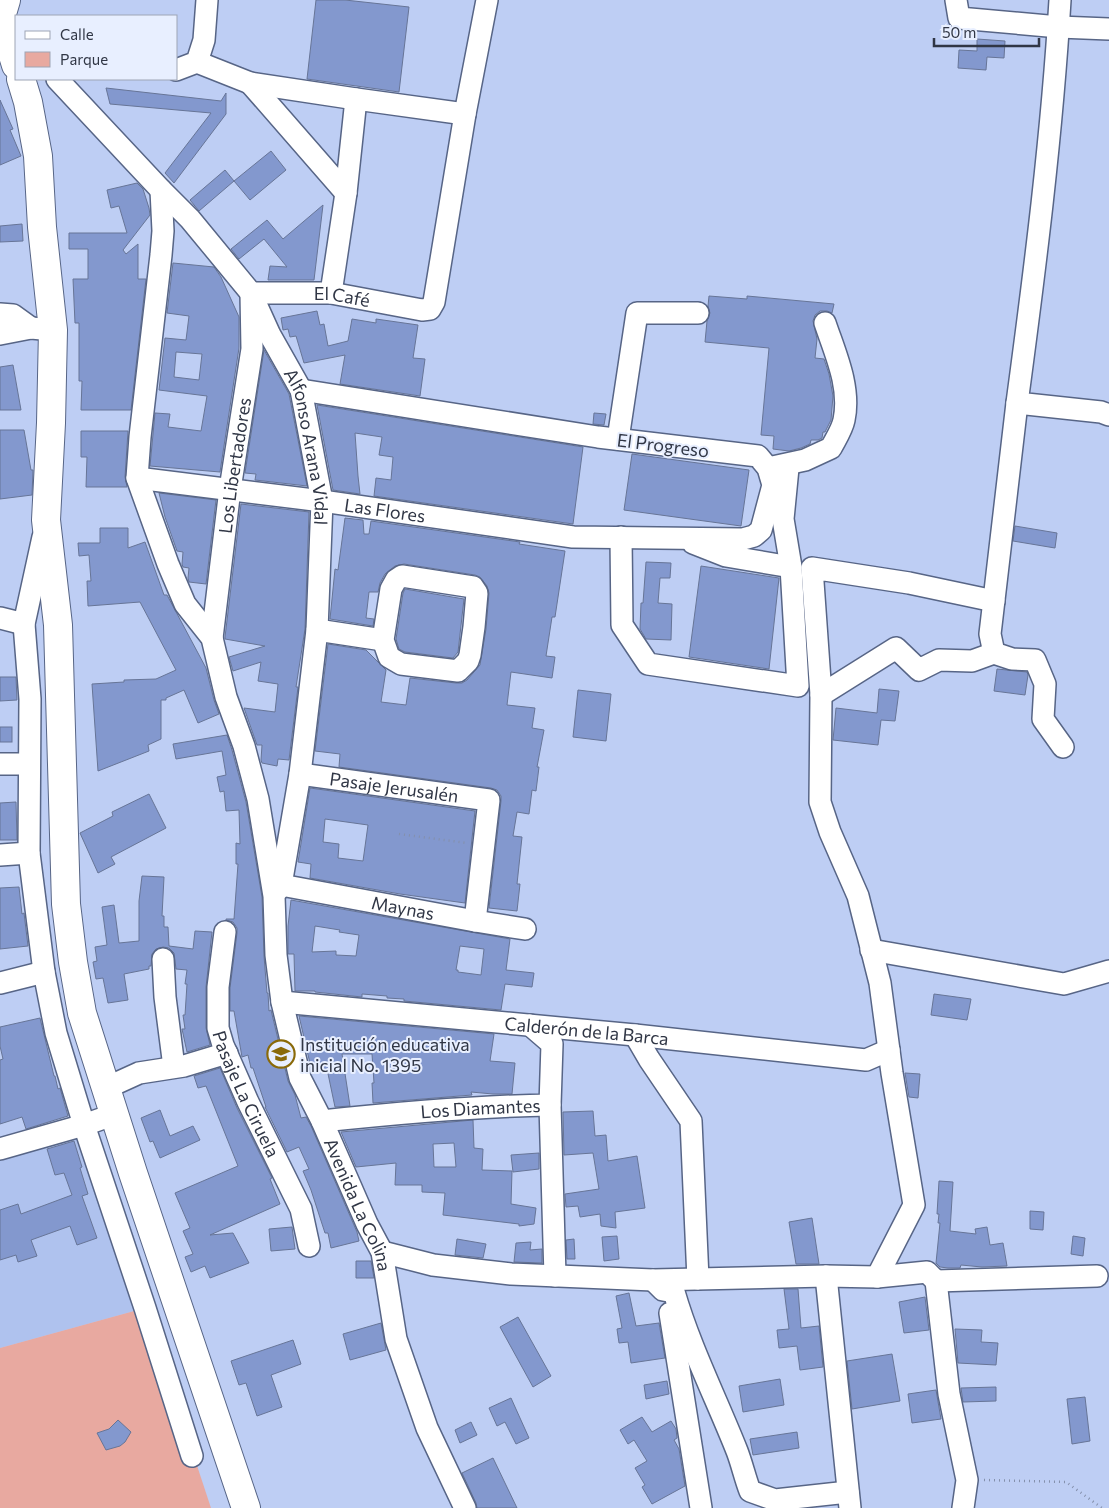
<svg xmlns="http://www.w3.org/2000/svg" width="1109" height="1508" font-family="Commissioner,sans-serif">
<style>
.built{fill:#afc2ee}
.green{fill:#e8a9a0}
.building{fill:#8398ce;stroke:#677597;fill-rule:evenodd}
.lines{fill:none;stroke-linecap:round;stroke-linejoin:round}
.minor-casing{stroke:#576586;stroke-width:24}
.highway-casing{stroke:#576586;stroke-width:30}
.path{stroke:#8490ac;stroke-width:2.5;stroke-dasharray:1 4;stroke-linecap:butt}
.minor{stroke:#fff;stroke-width:21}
.highway{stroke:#fff;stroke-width:28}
.labels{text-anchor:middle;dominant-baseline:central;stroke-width:4;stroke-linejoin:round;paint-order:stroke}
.street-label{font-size:18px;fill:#303645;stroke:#e8efff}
.poi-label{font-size:18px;fill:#303645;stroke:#e8efff;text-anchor:start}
</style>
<rect width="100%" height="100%" fill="#becef4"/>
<path class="built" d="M77 1137 145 1308 0 1348V1161Z"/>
<path class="green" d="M145 1308 211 1508H0V1348Z"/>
<g class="building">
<path d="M316 0H345L409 7 399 92 307 79Z"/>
<path d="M977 39 1005 41 1004 58 987 57 986 70 958 68 959 50 977 51Z"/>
<path d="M106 88 221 101 226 93V114L174 183 165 173 211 113 110 104Z"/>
<path d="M0 100 13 129 10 130 21 156 0 165Z"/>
<path d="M271 151 286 170 250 200 234 181Z"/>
<path d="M225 170 234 181 199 211 190 200Z"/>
<path d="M137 183 143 189 149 208 150 215 123 250 126 254 138 244V279H146L131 410H81L82 381H79V323H75L73 279H88V249H69V233H127L119 206 111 208 107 190Z"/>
<path d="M323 205 314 280H268L270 266 287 267 264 239 239 259 231 249 267 220 283 239Z"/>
<path d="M22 224 23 241 0 242V226Z"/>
<path d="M173 263 214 267 221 277 239 317V348L220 472 150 466 155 413 170 414 168 427 201 431 207 396 159 390 165 338 186 340 189 316 167 313ZM176 352 202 354 199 380 174 377Z"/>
<path d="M709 296 747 299V296L834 304 832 313 827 311H820L815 315 813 321 817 339 815 358 824 359 829 374 833 396 831 420 825 432H823L822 438 818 440H811L810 444 801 448 789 451 773 449 774 436 761 435 769 348 705 342 707 321 710 313 708 306Z"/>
<path d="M317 311 320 325 324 324 328 346 348 341 352 319 376 323V319L418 325 413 358 425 359 420 396 340 384 345 355 304 363 296 336 290 337 288 329 283 330 281 318Z"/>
<path d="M264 350 289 394 307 486 255 480 256 474 245 473Z"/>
<path d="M13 365 21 410H0V367Z"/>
<path d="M317 405 583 447 573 524 374 496 376 478 391 480 393 457 379 455 382 437 355 433 358 476 360 494 333 490Z"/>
<path d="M594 413 606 414 604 425 593 424Z"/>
<path d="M0 430H24L31 470H33L32 495 0 499Z"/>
<path d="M81 431H128L125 477 127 487H86L87 457H81Z"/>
<path d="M632 454 749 470 741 526 624 510Z"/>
<path d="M159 493 216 500 206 584 189 582 188 578 189 568 183 567 182 564 183 552 177 551 165 517Z"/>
<path d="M241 504 309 512 305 629 296 687H298L289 760 278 759 277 766 262 763 261 760 262 745H257L244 708 275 712 278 684 258 681 261 662 233 671 229 657 265 646 225 639V637Z"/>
<path d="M345 518 363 520 364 534H369L371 521 520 542 519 544 565 551 555 617H552L546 656 555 657 552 678 511 672 507 705 535 708 532 728 544 730 537 767H539L536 791 532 790 529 814 517 812 513 836 522 837 517 884H520L517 911 489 908 501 801V796L497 790 491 788 339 767 340 754 315 751 328 644 366 650 386 670 381 702 406 705 410 678 456 683H462L467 680 480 665 486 629 489 593 487 586 480 577 475 575 404 564 395 566 385 574 380 583 378 592H369L366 618 374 619 373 626 330 619 335 569 338 570Z"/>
<path d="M1015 526 1057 533 1055 548 1013 541Z"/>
<path d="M100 528H128V548L145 542 164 595H167L206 668 214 700 219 714 198 723 184 690 166 698V700H161V739L148 745 149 751 98 771 92 684 124 682V680L156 679 176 670 140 602 88 606 87 581H91L89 555 79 556 78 543H100Z"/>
<path d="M646 562 671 563 670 578H660L658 603 672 604 671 640 646 639 640 629 641 603H643Z"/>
<path d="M701 566 779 578 769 669 689 657Z"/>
<path d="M405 589 464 599 458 652 453 658 405 652 399 649 396 639 403 593Z"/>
<path d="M997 669 1027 672 1028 675 1025 695 994 691Z"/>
<path d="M0 677H16L17 700 0 701Z"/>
<path d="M879 689 899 691 895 721 881 720 878 745 833 740 836 708 877 713Z"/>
<path d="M578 690 611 694 606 741 573 737Z"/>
<rect x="0" y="727" width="12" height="15"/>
<path d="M227 735 232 750 246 802 262 897 264 956 267 993H268L269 1011 271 1010 288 1081 295 1095 301 1118 306 1117 311 1126 357 1232 359 1241 331 1248 328 1233H325L311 1190 303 1171 309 1169 299 1147 287 1152 265 1107H266L253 1068H251L248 1055 242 1057 234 1011H230V988L237 933V928L233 922 226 920V919H234L238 864H236V843L240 844 239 810 226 811 224 791 220 792 217 777 226 775 222 751 176 759 173 744Z"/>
<path d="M310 788 475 811 465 903 400 894 310 878 311 864 298 862ZM325 819 368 825 363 861 338 858 339 844 323 842Z"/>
<path d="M149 794 166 828 111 857 115 864 98 873 80 833 113 816 112 812Z"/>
<path d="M16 802 17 840H0V803Z"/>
<path d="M142 876 164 877 162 916H164V927H168L169 946 193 949 195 931 212 932 206 987V1028L210 1045 187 1052 182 1029H185L183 1015H185L187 984H185L187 970 176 969 174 953 169 948 163 947 156 949 152 954 151 966H149V969L124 974 128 1000 108 1003 103 978 96 979 93 962 97 961 95 947 107 945 102 907 114 905 119 943 139 941V901Z"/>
<path d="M19 887 22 914 24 913 28 946 0 949V888Z"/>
<path d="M291 900 510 939 506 970 534 973 532 987 505 984 501 1010 404 1001V999L387 998V996L362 994V997L315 992V991H295L294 954H288V926ZM315 926 340 930 339 932 359 935 356 956 336 955V951L312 952ZM460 946 484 949 481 975 458 972V970H456Z"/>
<path d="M934 994 971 999 967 1020 931 1015Z"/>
<path d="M299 1016 494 1034 490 1061 515 1063 512 1094H493L471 1092 472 1095 373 1103 372 1083H374L372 1054H342L350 1106 335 1107 327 1069 312 1072Z"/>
<path d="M40 1018 54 1076H55L58 1089 60 1088 68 1116 26 1129 22 1117 0 1124V1060L3 1059 0 1046V1027Z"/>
<path d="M220 1068 237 1108 272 1178 270 1179 280 1204 210 1235 233 1233 249 1263 210 1278 205 1266 191 1272 185 1257 193 1254 183 1231 190 1228 175 1193 238 1166 206 1086 198 1088 194 1076Z"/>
<path d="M905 1073 920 1074 918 1098 909 1097Z"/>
<path d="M160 1110 170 1136 193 1126 200 1140 160 1158 153 1141 150 1142 141 1118Z"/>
<path d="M593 1111 595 1136 606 1135 608 1161 637 1156 645 1208 615 1212 616 1228 601 1226 600 1214 580 1217 578 1206 566 1207 565 1194 599 1189 593 1153 564 1155 563 1112Z"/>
<path d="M473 1120 474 1148 483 1149 482 1170 512 1171 511 1204 536 1208 534 1224 519 1226V1224L443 1215 445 1193 422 1192V1185H395L396 1163 356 1167 341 1132ZM454 1143 456 1167H434L433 1144Z"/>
<path d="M74 1141 82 1167 80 1168 88 1194 82 1196 97 1238 77 1245 70 1226 31 1240 37 1256 18 1262 16 1255 0 1260V1210L18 1204 21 1214 72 1195 64 1173 55 1175 47 1149Z"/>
<path d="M539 1153V1169L513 1172 511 1155Z"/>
<path d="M939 1181 953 1182 950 1231 976 1234 975 1229 987 1227 990 1245 1003 1243 1007 1266 982 1267 961 1265 960 1268H948L940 1267 936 1263 940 1223H938L939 1214H937Z"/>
<path d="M1030 1211 1044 1212 1043 1230 1030 1229Z"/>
<path d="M812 1218 819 1264H796L789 1222Z"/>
<path d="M292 1227 295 1249 271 1251 269 1229Z"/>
<path d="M617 1236 619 1259 604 1261 602 1237Z"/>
<path d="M1073 1236 1085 1238 1083 1256 1071 1254Z"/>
<path d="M457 1239 486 1244 483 1258 455 1255Z"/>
<path d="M574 1239 575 1259H567L566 1240Z"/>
<path d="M531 1242 530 1250 542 1249V1263L514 1262 516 1243Z"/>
<path d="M356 1261H371L374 1278H356Z"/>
<path d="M784 1289H798L801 1328 819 1326 823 1367 800 1370 797 1346 779 1348 777 1330 789 1329Z"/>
<path d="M629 1293 636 1326 659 1323 665 1358 631 1363 628 1342 619 1343 617 1329 622 1328 616 1296Z"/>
<path d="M925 1297 929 1330 904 1333 899 1302Z"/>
<path d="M518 1317 551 1376 533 1387 500 1327Z"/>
<path d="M381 1323 386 1350 350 1360 343 1334Z"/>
<path d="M955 1329 982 1330 981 1342 998 1343 996 1365 958 1363Z"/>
<path d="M293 1340 301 1364 271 1375 282 1407 257 1416 246 1383 239 1385 231 1361Z"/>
<path d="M892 1354 900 1401 852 1409 847 1361Z"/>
<path d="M780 1379 784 1405 743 1412 739 1386Z"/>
<path d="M667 1381 669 1394 646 1399 644 1385Z"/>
<path d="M996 1387V1401L963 1402 961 1388Z"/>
<path d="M936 1390 941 1419 912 1423 908 1394Z"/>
<path d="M1085 1397 1090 1441 1072 1444 1067 1399Z"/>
<path d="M511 1398 529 1438 516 1444 505 1422 497 1426 489 1408Z"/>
<path d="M642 1417 652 1432 671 1421 676 1429 677 1438 674 1440 679 1449 685 1486 652 1504 642 1487 645 1485 635 1468 647 1461 634 1440 628 1444 620 1430Z"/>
<path d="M118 1420 131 1432 125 1442 120 1446 106 1450 97 1433 109 1429Z"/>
<path d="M471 1422 477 1435 460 1443 455 1430Z"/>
<path d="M797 1432 799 1448 753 1455 750 1439Z"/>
<path d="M493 1458 517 1508H477L476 1503 462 1473Z"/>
</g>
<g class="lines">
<g class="minor-casing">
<g id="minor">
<path d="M956 0 959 18 1059 27 1109 29"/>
<path d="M1060 0C1052 135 1035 269 1017 403L1101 412 1109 415"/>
<path d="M197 62 250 83 356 99 465 114"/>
<path d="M176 70 197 62 204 40 207 0"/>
<path id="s1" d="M57 79 161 190 190 219 251 293 270 335 301 390 322 501 317 630 300 774 281 885 277 891"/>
<path d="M250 83 346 193"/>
<path id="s2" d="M161 190 163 231 161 255 140 437 137 478 168 564 185 604 212 638 226 697 244 746 258 799 274 896 276 955 282 1002 300 1078 322 1121 367 1224 382 1252 396 1339 427 1428 465 1508"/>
<path d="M331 293 346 193 356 99"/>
<path d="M0 314 13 315 31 328"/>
<path d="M0 334 31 328 53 330"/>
<path d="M1017 403 990 634 994 653 1012 659 1035 660 1045 684 1043 719 1063 747"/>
<path d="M618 439 637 313H698"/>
<path d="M768 468 805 460 831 448C835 440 842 430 844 420 851 387 835 353 825 323"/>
<path d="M788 468 783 519 791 567"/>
<path id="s3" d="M137 478 322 501 573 537 743 539 754 536 761 530 773 485 768 468 758 456 598 437 301 390"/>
<path d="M43 537 24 624 30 699 29 853 44 972 56 1033 84 1125 145 1308 192 1456"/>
<path d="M621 537 622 625 648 664 798 686 791 567 726 556 693 543"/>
<path d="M402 576 473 587 477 593 474 627 470 655 468 661 458 671 401 664 389 657 383 640 391 589 396 580Z"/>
<path d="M994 601 909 583 812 568 821 695 896 648 919 670 939 660 972 661 994 653"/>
<path d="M0 618 24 624"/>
<path d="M317 630 383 640"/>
<path id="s4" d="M212 638 230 489 252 349 251 293H331L422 310 430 309 434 302 465 114 487 0"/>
<path d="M821 695 820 802 830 832 858 896 880 983 892 1073 914 1205 877 1277"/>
<path d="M0 764H29"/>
<path id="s5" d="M300 774 489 800 475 921"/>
<path d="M0 855 29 853"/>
<path id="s6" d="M281 885 475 921 525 929"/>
<path id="s7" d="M225 932 218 987V1028L223 1045 248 1102 301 1209 309 1246"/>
<path d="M871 950 1064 984 1109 971"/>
<path d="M163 959 165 997 174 1067"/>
<path d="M0 983 44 972"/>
<path id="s8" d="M282 1002 635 1035 866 1060 889 1050"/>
<path d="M635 1035 649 1059 691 1121 698 1279"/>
<path d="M106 1088 139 1073 184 1066 227 1053"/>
<path d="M550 1105 555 1276"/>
<path id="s9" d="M322 1121C398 1113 474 1106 550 1105L552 1044 530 1025"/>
<path d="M0 1149 84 1125 115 1114"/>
<path d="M382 1252 433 1265 511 1274 653 1280 826 1276 877 1277 927 1272 936 1281 949 1394 967 1480 963 1508"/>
<path d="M826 1276 850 1508"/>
<path d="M653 1280 663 1290 674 1292C690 1347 716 1398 737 1451 742 1464 745 1478 750 1491L775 1500 848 1492"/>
<path d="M936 1281 1097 1276"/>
<path d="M670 1313 701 1508"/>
</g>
</g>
<g class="highway-casing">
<g id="highway">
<path d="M6 0 1 17 16 65"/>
<path d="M21 79 28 102 38 156 42 227 53 330 51 423 46 520 58 625 66 904 73 962 82 1013 133 1173 246 1508"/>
</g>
</g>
<g class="path">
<path d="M399 834 467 843"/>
<path d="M984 1480 1066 1482 1102 1508"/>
</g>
<use href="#minor" class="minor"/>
<use href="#highway" class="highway"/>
</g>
<defs>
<g id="school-ring" transform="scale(1.4375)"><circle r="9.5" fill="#e8efff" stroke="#8a6a09" stroke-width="1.5"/><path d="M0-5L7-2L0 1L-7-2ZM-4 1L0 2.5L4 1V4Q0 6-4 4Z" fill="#8a6a09"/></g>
</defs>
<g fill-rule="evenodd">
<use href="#school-ring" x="281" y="1054"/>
</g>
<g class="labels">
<g class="street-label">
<text stroke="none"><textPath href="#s4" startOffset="439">El Café</textPath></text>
<text transform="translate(663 445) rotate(7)">El Progreso</text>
<text stroke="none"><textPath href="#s1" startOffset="455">Alfonso Arana Vidal</textPath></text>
<text stroke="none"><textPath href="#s4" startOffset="174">Los Libertadores</textPath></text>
<text stroke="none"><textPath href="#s3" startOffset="250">Las Flores</textPath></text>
<text stroke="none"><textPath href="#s5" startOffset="95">Pasaje Jerusalén</textPath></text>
<text stroke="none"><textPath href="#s6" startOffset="124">Maynas</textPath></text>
<text stroke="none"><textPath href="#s8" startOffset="306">Calderón de la Barca</textPath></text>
<text stroke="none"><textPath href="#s7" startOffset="168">Pasaje La Ciruela</textPath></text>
<text stroke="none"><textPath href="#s9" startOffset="159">Los Diamantes</textPath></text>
<text stroke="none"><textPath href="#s2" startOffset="1058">Avenida La Colina</textPath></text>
</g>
<g class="poi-label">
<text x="300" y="1044">Institución educativa<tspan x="300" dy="21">inicial No. 1395</tspan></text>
</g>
</g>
<rect x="15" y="15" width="162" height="65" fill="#e8efff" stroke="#9ea5b5"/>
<rect x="25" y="31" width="25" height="8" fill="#ffffff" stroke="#9ea5b5"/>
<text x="60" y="40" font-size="15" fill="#303645">Calle</text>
<rect x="25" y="52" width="25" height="15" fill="#e8a9a0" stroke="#9ea5b5"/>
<text x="60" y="65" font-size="15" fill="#303645">Parque</text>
<path d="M934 38v8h105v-8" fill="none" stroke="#303645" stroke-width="2.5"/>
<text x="942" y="38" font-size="15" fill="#303645" stroke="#e8efff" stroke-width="4" paint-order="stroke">50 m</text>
</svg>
